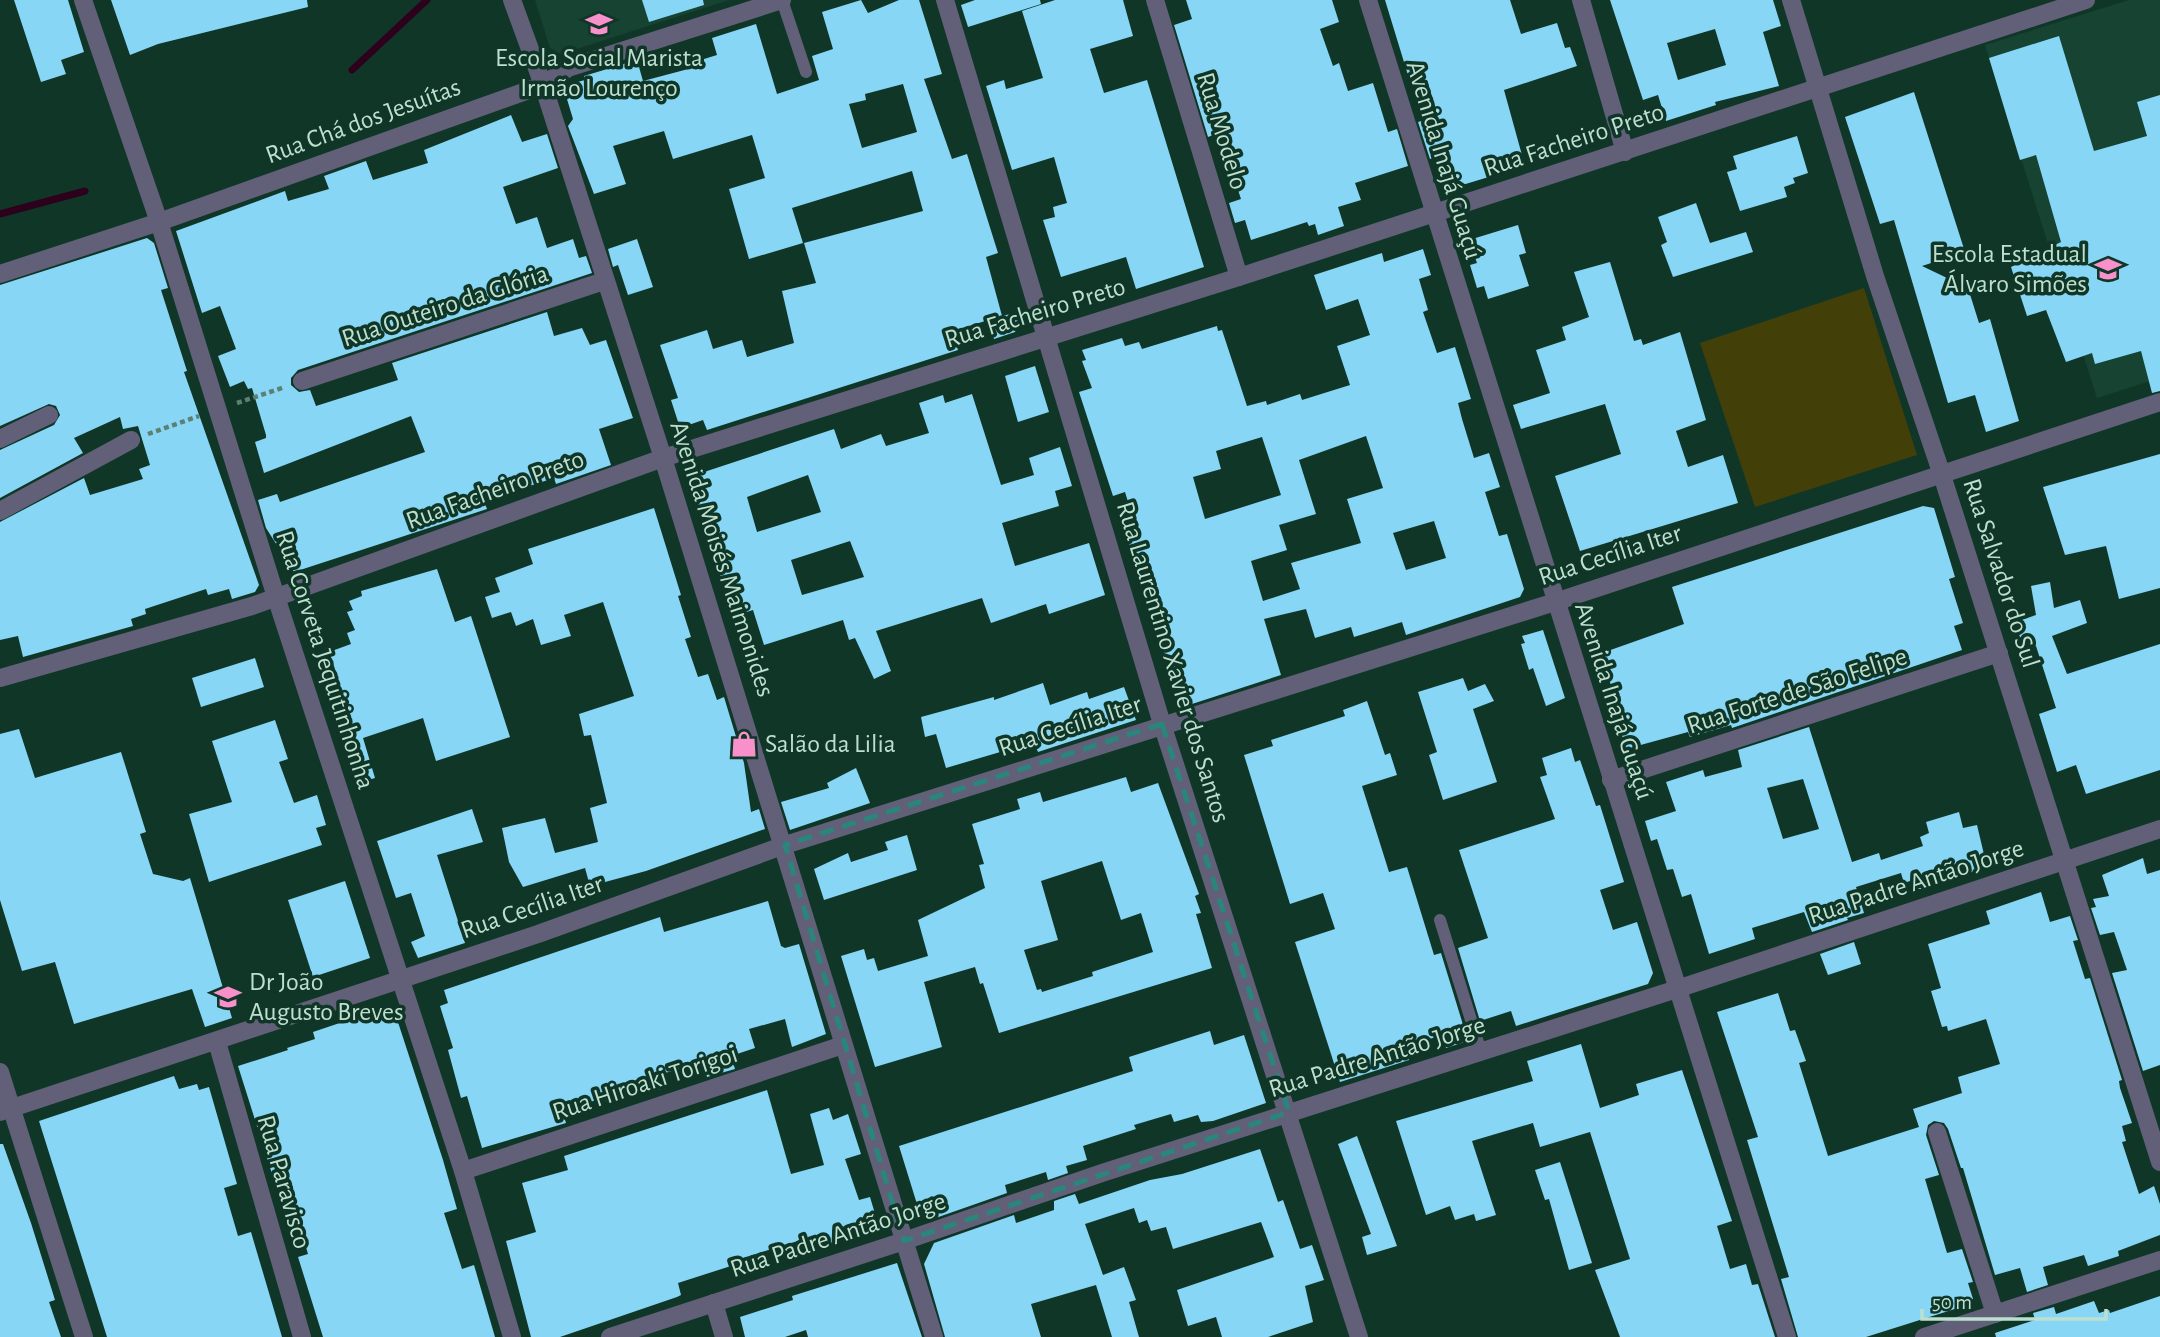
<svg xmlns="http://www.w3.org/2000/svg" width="2160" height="1337" font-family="'Alegreya Sans',sans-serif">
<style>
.built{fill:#174333}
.green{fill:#433f09}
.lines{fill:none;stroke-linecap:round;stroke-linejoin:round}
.stream{stroke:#2d001c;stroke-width:7}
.building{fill:#87d6f6;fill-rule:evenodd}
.path{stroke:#5c8072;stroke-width:4.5;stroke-dasharray:5 3.5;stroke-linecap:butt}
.lane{stroke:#616078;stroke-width:12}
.street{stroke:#616078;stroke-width:18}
.marked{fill:none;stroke:#29867d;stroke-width:5;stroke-dasharray:14 9;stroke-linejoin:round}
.labels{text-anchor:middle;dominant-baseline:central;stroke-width:7;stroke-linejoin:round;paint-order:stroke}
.poi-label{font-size:26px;fill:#bddfcf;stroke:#103628;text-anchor:start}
.street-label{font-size:26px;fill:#bddfcf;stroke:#103628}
</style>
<rect width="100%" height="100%" fill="#103628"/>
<g class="built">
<path d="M535 0H729L561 54 550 48Z"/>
<path d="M2129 0H2160V378L2097 398 1985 45Z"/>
</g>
<path class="green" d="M1864 288 1917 455 1755 507 1700 343Z"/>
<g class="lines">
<g class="stream">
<path d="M352 70 427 0"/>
<path d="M0 214 85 191"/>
</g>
</g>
<g class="building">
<path d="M14 0H68L84 52 61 60 66 74 41 82Z"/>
<path d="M111 0H307L308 7 158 44 130 55Z"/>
<path d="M642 0H703L704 5 649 22Z"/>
<path d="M861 0 868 13 899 0H919L942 74 924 79 952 159 967 154 998 253 986 257 1002 316 952 331 958 350 707 430 703 420 680 428 671 400 678 398 660 345 707 330 713 349 742 340 747 357 794 343 782 291 816 283 804 243 923 211 912 171 792 208 803 243 749 259 729 189 765 178 752 135 673 159 664 131 613 146 626 184 594 194 568 126 573 119 563 86 585 80 584 76 637 60 643 81 692 68 691 63 717 55 712 38 756 24 777 94 819 80 812 56 833 49 822 12ZM903 84 917 132 862 148 849 104 866 100 865 94Z"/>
<path d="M975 0H1040L1041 4 968 27 961 5Z"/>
<path d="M1055 0H1123L1133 36 1090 49 1104 93 1147 80 1204 267 1136 289 1126 257 1061 277 1043 220 1055 217 1053 207 1067 203 1054 157 1012 170 986 86 1004 80 1006 89 1043 78 1022 11Z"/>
<path d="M1186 0H1332L1339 22 1320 29 1333 66 1339 63 1348 91 1373 83 1388 132 1397 129 1408 166 1355 183 1361 200 1338 207 1344 226 1318 235 1315 224 1309 226 1307 222 1251 240 1245 220 1235 223 1229 203 1241 199 1219 133 1208 137 1174 25 1192 19Z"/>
<path d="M1385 0H1510L1521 34 1557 23 1565 48 1570 47 1577 66 1504 90 1525 166 1459 186 1454 169 1439 174 1433 158 1430 159 1418 122 1438 116 1427 80 1411 85Z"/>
<path d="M1610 0H1773L1781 26 1763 32 1779 86 1715 102 1716 105 1666 121 1658 95 1643 100ZM1715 29 1726 65 1678 80 1667 43Z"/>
<path d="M2059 36 2094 151 2147 136 2137 102 2160 95V391L2152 393 2141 351 2095 364 2092 353 2066 362 2046 310 2027 316 2011 267 2061 242 2036 155 2020 160 1989 58Z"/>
<path d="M1914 92 1965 252 1922 266 1968 288 1979 323 1990 319 2019 421 1986 432 1975 395 1948 403 1894 220 1880 224 1845 117Z"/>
<path d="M511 115 522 142 547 134 558 168 503 187 516 224 537 217 547 248 573 239 579 258 586 256 592 273 298 370 291 378V385L299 392 310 390 316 406 398 380 392 363 547 312 554 336 582 328 590 345 606 340 633 418 599 429 611 465 556 484 554 478 484 501 487 509 294 572 266 528 258 500 277 494 280 502 425 452 411 416 264 473 255 442 266 438V435L252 388 248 389 244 381 230 387 218 356 236 349 220 306 202 313 176 231 285 191 288 201 329 189 324 176 366 161 373 180 428 163 424 150Z"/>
<path d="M1797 136 1808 173 1793 178 1795 183 1784 187 1787 197 1740 211 1727 172 1737 169 1733 156Z"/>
<path d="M1696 203 1710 243 1746 232 1753 252 1673 277 1661 245 1667 242 1658 217Z"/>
<path d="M1518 225 1526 253 1519 255 1529 286 1488 299 1484 286 1477 288 1470 265 1477 263 1469 240Z"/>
<path d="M147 238 154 243 168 288 161 290 187 371 184 372 259 585 255 592 232 599 229 589 208 595 206 589 145 609 146 614 131 619 133 626 23 657 18 636 0 640V522L84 478 90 495 143 479 139 469 150 465 138 426 123 429 120 417 74 438 83 453 0 498V450L54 425 60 415 56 406 49 404 0 426V285Z"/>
<path d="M637 239 653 287 628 295 618 265 613 267 608 249Z"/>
<path d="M1423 249 1431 275 1419 279 1428 310 1423 312 1437 353 1455 347 1471 399 1458 403 1462 419 1474 458 1489 453 1500 487 1485 492 1499 536 1507 534 1524 589 1520 597 1406 635 1402 622 1354 637 1351 627 1315 638 1306 609 1264 619 1281 675 1192 704 1180 700 1147 601 1157 598 1145 559 1135 563 1125 532 1136 528 1125 492 1113 496 1079 392 1092 388 1082 361 1086 360 1082 350 1122 338 1125 346 1139 342 1142 349 1217 326 1218 331 1222 330 1247 406 1266 401 1267 405 1300 394 1302 400 1350 385 1337 346 1370 335 1358 299 1326 310 1314 275 1382 253 1384 262ZM1366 436 1383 488 1347 499 1361 543 1291 563 1300 589 1263 601 1251 561 1287 550 1279 525 1316 514 1299 460ZM1262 437 1281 495 1205 519 1193 477 1221 469 1216 451ZM1434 521 1446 558 1406 570 1393 533Z"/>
<path d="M1610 262 1634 341 1641 339 1643 345 1680 332 1706 420 1676 431 1688 467 1723 455 1738 503 1580 551 1555 476 1621 454 1605 404 1521 429 1513 405 1550 393 1536 350 1566 340 1562 327 1589 317 1574 272Z"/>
<path d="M1025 309 1015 332 994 339 988 321Z"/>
<path d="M1035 366 1049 412 1018 422 1005 376Z"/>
<path d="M972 394 1001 485 1034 475 1029 458 1060 447 1072 486 1055 491 1059 506 1002 523 1015 566 1089 543 1105 595 1049 614 1046 604 991 623 982 598 876 631 891 671 874 679 855 638 849 640 843 620 764 645 753 610 733 616 693 490 691 480 695 475 834 429 841 449 881 434 886 446 929 433 919 403 943 395 945 403ZM808 475 821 512 757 532 747 497ZM850 541 864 577 802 595 791 560Z"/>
<path d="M2160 454V588L2119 599 2106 546 2065 555 2043 487Z"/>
<path d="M1923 506 1934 508 1955 577 1949 579 1963 623 1954 626 1962 650 1732 728 1731 725 1690 737 1688 732 1626 749 1608 687 1611 686 1602 653 1684 624 1672 587Z"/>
<path d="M654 508 681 595 678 596 691 637 685 639 698 677 708 674 717 700 724 697 744 763 751 812 759 809 765 829 646 871 590 886 585 868 523 887 509 862 502 828 545 818 555 853 598 842 590 808 607 803 591 735 584 736 579 714 634 696 603 602 564 615 571 636 541 645 533 619 516 626 511 612 492 618 485 597 500 592 495 578 533 564 528 549Z"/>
<path d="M437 569 455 622 471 616 510 737 436 761 423 718 363 738 375 778 358 783 321 673 335 669 329 652 351 644 347 633 355 630 347 612 353 610 349 601 362 596 361 591Z"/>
<path d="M2050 582 2054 608 2080 600 2087 623 2052 636 2067 674 2160 644V770L2086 794 2076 765 2057 772 2039 714 2056 708 2036 646 2024 650 2015 622 2036 615 2031 586Z"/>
<path d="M1543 630 1565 698 1546 706 1533 668 1529 670 1521 644 1525 643 1522 636Z"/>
<path d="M255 658 264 687 201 707 192 678Z"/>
<path d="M1463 678 1468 691 1485 684 1494 701 1473 709 1497 782 1443 800 1429 755 1437 752 1418 692Z"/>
<path d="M1043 683 1050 705 1087 692 1089 699 1124 687 1136 720 1038 752 1034 742 946 768 936 734 925 737 921 717 994 697V700Z"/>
<path d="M1367 701 1385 755 1390 753 1397 775 1362 786 1389 872 1407 867 1434 955 1441 953 1468 1041 1446 1048 1442 1035 1405 1047 1409 1060 1340 1082 1295 942 1335 929 1323 893 1290 904 1244 755 1273 746 1271 740 1345 716 1343 710Z"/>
<path d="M275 720 288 759 279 762 294 803 317 795 326 825 316 828 322 845 209 882 189 814 232 802 212 741Z"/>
<path d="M1809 727 1852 862 1879 853 1881 860 1923 846 1920 837 1929 833 1926 822 1959 812 1963 828 1977 825 1987 867 1921 889H1916L1913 880 1904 883 1901 873 1856 887 1864 913 1847 918 1848 920 1812 932 1804 912 1752 928 1755 939 1709 954 1691 894 1682 897 1673 869 1667 870 1657 839 1651 841 1645 821 1676 811 1666 782 1703 770 1705 777 1742 767 1738 750ZM1803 779 1819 829 1783 839 1767 788Z"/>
<path d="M19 729 35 778 121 752 146 832 140 834 153 874 183 881 190 878 232 1018 205 1027 192 989 74 1024 55 962 22 971 0 900V734Z"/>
<path d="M1571 748 1575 762 1580 760 1596 806 1600 805 1624 882 1600 890 1613 930 1637 922 1653 973 1648 984 1516 1026 1511 1011 1480 1021 1458 948 1488 938 1459 850 1555 819 1540 777 1547 775 1542 758Z"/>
<path d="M856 768 870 803 790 830 781 802 829 788 827 783Z"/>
<path d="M1126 777 1131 792 1158 783 1199 894 1195 896 1201 913 1196 914 1212 968 999 1033 983 983 980 984 975 967 924 982 942 1047 875 1067 841 956 864 949 867 960 874 958 878 971 928 956 918 920 985 888 979 865 984 864 972 824 1020 809 1017 799 1040 792 1043 802ZM1102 861 1121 920 1141 913 1153 952 1092 972 1093 976 1042 992 1041 989 1037 990 1024 950 1058 940 1041 881Z"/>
<path d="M472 809 483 842 437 855 465 943 418 958 411 942 425 936 411 893 396 898 377 841Z"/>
<path d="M907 835 917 870 824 900 814 869 848 853 851 862 888 850 885 842Z"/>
<path d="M2143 858 2147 874 2160 870V1065L2143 1071 2112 973 2127 970 2114 932 2100 935 2091 908 2096 907 2093 899 2109 896 2102 875Z"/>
<path d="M345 881 370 958 313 977 288 900Z"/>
<path d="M2041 892 2050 922 2070 916 2078 940 2073 941 2085 979 2090 978 2122 1080 2119 1081 2120 1088 2132 1123 2122 1126 2126 1141 2122 1142 2139 1194 2154 1186 2160 1204V1235L2118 1251 2119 1256 2088 1266 2084 1255 2043 1267 2048 1285 2027 1292 2020 1268 1995 1275 1963 1168H1961L1948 1129 1944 1123 1934 1121 1928 1125 1926 1135 1939 1175 1925 1179 1947 1253 1962 1249 1973 1282 1968 1283 1973 1299 1957 1304 1958 1308 1866 1337H1798L1781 1279 1789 1277 1747 1140 1758 1137 1717 1012 1778 993 1790 1031 1795 1030 1806 1061 1799 1063 1828 1156 1919 1127 1913 1109 1962 1093 1958 1077 2000 1064 1986 1019 1948 1031 1947 1026 1942 1027 1931 991 1941 988 1928 944 1990 924 1986 911Z"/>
<path d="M768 901 781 946 785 948 799 944 826 1034 792 1047 785 1019 749 1029 755 1048 731 1056 735 1069 707 1077 703 1063 661 1074 666 1088 606 1102 605 1098 562 1109 566 1123 482 1148 467 1096 461 1098 448 1050 453 1048 440 1006 448 1003 444 990 660 917 664 932Z"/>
<path d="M1854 942 1861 964 1828 975 1820 954Z"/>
<path d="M384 1008 395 1013 443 1160 457 1209 444 1213 462 1269 474 1265 495 1337H323L298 1257 308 1254 291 1196 280 1199 238 1066 288 1050 287 1048 315 1039 313 1032Z"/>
<path d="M1210 1031 1214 1045 1244 1035 1266 1103 1213 1121 1201 1122 1198 1115 1174 1122 1171 1114 1134 1125 1136 1129 1083 1146 1087 1160 1066 1166 1068 1173 1048 1180 1046 1172 1005 1185 1007 1193 927 1221 921 1217 899 1146 1133 1071 1129 1057Z"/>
<path d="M1581 1044 1600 1108 1639 1095 1636 1084 1682 1070 1732 1221 1717 1226 1730 1269 1746 1264 1752 1285 1758 1284 1775 1337H1620L1595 1270 1630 1259 1590 1132 1540 1147 1533 1123 1472 1141 1496 1215 1476 1221 1474 1214 1455 1220 1450 1206 1426 1215 1396 1121 1533 1081 1527 1061Z"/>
<path d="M174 1076 179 1089 197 1084 199 1090 209 1087 237 1184 224 1188 238 1236 251 1232 282 1337H107L39 1121Z"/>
<path d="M767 1090 791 1174 824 1165 810 1114 829 1108 833 1120 848 1114 861 1154 845 1159 859 1200 870 1197 876 1217 832 1230 834 1243 806 1253 801 1240 733 1261 734 1265 678 1283 681 1295 677 1297 560 1337H531L506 1241 536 1232 522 1183 568 1170 564 1156Z"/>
<path d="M1357 1136 1397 1246 1367 1255 1362 1237 1371 1234 1338 1144Z"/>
<path d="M0 1144H3L31 1223 55 1300 49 1302 61 1337H0Z"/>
<path d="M1260 1149 1278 1202 1283 1200 1300 1249 1312 1245 1324 1280 1305 1286 1313 1322 1268 1337H1222L1216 1317 1188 1326 1177 1290 1274 1257 1261 1222 1173 1249 1166 1227 1151 1231 1147 1220 1139 1223 1134 1208 1085 1224 1103 1275 1124 1267 1136 1300 1129 1302 1139 1337H1112L1096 1285 1031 1304 1041 1337H945L924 1264 934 1243 1014 1215 1016 1223 1054 1210V1201L1075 1194 1079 1204 1150 1180 1182 1174Z"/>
<path d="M1560 1162 1592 1263 1569 1270 1549 1199 1545 1200 1535 1170Z"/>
<path d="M897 1263 922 1337H808L806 1330 785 1337H745L740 1317 793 1300 792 1296Z"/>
<path d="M2160 1296V1337H1996L1995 1333 2035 1320 2033 1313 2054 1307 2056 1314 2094 1301 2099 1313 2109 1310 2110 1313Z"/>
</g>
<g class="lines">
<g class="path">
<path d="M237 403 285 387"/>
<path d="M148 434 199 416"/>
</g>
<g class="lane">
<path d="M782 0 806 72"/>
<path d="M1440 920 1481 1052"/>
</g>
<g class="street">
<path d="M83 0 159 222 276 597 463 1171 512 1337"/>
<path d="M512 0 543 85 663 458 934 1337"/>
<path d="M945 0 1162 724 1359 1337"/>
<path d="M1155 0 1239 277"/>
<path d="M1368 0 1787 1337"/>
<path d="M1581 0 1625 152"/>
<path d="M1791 0 1875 276 1941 472 2160 1162"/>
<path d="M0 274 159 222 543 85 568 68 782 0"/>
<path d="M302 381 604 281"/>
<path d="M0 439 49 415"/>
<path d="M0 511 131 440"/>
<path d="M0 678 252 606 663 458 1239 277 2086 0"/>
<path d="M1611 780 1999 653"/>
<path d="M217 1042 302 1337"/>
<path d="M0 1072 84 1337"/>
<path d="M0 1112 538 934 785 845 1555 602 2160 402"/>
<path d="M1937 1132 1995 1314"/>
<path d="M463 1171 843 1045"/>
<path d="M714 1303 724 1337"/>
<path d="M610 1337 904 1241 1102 1173 1677 989 2160 829"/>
<path d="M1924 1337 2160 1260"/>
</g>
</g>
<path class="marked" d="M1162 724 1289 1112 904 1241 785 845Z"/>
<defs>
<g id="school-bare" transform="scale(2.1)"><path d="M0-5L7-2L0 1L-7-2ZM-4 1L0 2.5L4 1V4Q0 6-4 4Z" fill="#f890cb" stroke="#103628" stroke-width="2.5" paint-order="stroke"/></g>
<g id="shop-bare" transform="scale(2.1)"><path d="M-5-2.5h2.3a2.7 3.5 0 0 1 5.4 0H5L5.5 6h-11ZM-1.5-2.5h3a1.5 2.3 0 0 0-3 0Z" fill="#f890cb" stroke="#103628" stroke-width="2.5" paint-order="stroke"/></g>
</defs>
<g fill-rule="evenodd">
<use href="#school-bare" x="599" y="24"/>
<use href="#school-bare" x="2108" y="269"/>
<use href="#shop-bare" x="744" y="744"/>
<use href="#school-bare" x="228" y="997"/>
</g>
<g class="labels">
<g class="poi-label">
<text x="599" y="58" text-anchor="middle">Escola Social Marista<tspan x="599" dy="30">Irmão Lourenço</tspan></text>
<text x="2087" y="254" text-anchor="end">Escola Estadual<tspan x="2087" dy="30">Álvaro Simões</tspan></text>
<text x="765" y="744">Salão da Lilia</text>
<text x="249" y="982">Dr João<tspan x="249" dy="30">Augusto Breves</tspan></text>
</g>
<g class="street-label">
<text transform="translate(363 121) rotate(-20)">Rua Chá dos Jesuítas</text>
<text transform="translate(1222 131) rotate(73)">Rua Modelo</text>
<text transform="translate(1574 140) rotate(-18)">Rua Facheiro Preto</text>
<text transform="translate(1444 160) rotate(73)">Avenida Inajá Guaçú</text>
<text transform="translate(445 306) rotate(-18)">Rua Outeiro da Glória</text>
<text transform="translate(1035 313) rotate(-17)">Rua Facheiro Preto</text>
<text transform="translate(495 490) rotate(-20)">Rua Facheiro Preto</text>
<text transform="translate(1610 555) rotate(-18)">Rua Cecília Iter</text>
<text transform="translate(722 559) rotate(72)">Avenida Moisés Maimonides</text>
<text transform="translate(2001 573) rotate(72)">Rua Salvador do Sul</text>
<text transform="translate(325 660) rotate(72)">Rua Corveta Jequitinhonha</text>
<text transform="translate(1173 662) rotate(73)">Rua Laurentino Xavier dos Santos</text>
<text transform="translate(1797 691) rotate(-18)">Rua Forte de São Felipe</text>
<text transform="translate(1614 701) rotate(72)">Avenida Inajá Guaçú</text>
<text transform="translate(1070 726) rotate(-18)">Rua Cecília Iter</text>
<text transform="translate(1916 882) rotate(-18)">Rua Padre Antão Jorge</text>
<text transform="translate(532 907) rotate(-19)">Rua Cecília Iter</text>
<text transform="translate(1377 1057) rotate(-17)">Rua Padre Antão Jorge</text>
<text transform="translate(645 1083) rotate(-18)">Rua Hiroaki Torigoi</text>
<text transform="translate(284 1182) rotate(74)">Rua Paravisco</text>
<text transform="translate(838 1235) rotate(-18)">Rua Padre Antão Jorge</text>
</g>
</g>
<path d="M1922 1309v10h184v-10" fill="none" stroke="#bddfcf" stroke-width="3.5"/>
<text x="1932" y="1309" font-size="21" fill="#bddfcf" stroke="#103628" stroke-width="5" paint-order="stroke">50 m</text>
</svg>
